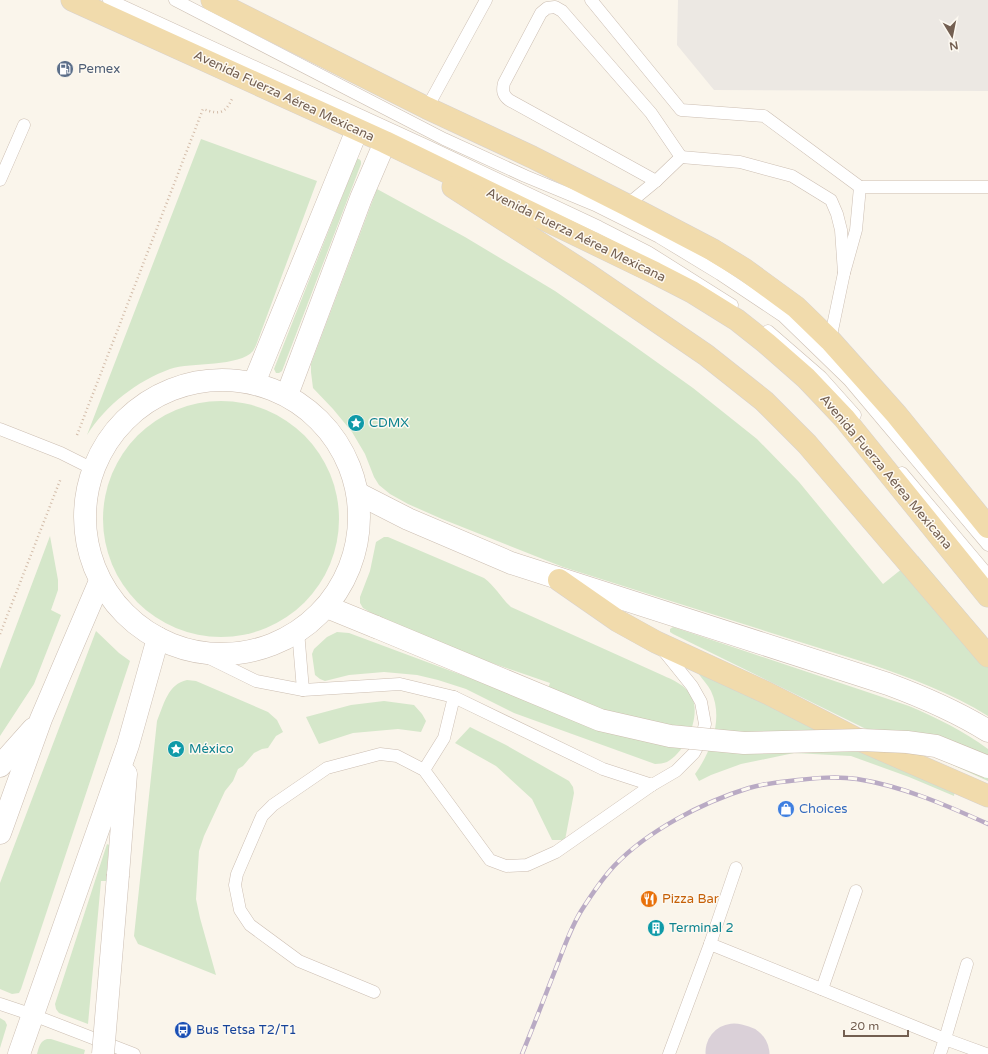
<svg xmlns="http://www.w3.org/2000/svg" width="988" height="1054" font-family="'Varela Round',sans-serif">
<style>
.industrial{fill:#ece8e3}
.green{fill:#d5e7ca}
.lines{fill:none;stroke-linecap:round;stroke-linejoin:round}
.taxiway{stroke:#dad0d8;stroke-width:57}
.service-casing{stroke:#ccbeb2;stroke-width:13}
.tertiary-casing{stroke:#ccbeb2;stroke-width:23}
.secondary-casing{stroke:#cebfb0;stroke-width:23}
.primary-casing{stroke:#d8d2ce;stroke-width:23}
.path{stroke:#d2bba8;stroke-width:2.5;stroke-dasharray:1 3;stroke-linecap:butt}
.service{stroke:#fff;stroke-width:12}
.tertiary{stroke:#fff;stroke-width:22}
.secondary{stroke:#fff;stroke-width:22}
.primary{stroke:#f1dbac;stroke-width:22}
.rail-casing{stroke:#b9aac4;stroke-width:4.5}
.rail{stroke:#fdf9f1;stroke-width:3;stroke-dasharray:9;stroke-linecap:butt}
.tertiary-bridge-casing{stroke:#ccbeb2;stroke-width:23;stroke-linecap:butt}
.secondary-bridge-casing{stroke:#cebfb0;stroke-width:23;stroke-linecap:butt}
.tertiary-bridge{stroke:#fff;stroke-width:22}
.secondary-bridge{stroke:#fff;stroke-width:22}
.labels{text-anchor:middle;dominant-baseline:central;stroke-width:3;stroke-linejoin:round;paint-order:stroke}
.service-label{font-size:13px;fill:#4e5e75;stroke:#fdf9f1;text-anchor:start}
.street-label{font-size:13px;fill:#735f51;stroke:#fdf9f1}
.culture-label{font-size:13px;fill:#0d838f;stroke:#fdf9f1;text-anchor:start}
.shop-label{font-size:13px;fill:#366cbe;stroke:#fdf9f1;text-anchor:start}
.food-label{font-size:13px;fill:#c56008;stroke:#fdf9f1;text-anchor:start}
.transit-label{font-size:13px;fill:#164399;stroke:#fdf9f1;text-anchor:start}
</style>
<rect width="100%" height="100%" fill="#faf5eb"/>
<path class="industrial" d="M678 0H988V91L714 90 677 45Z"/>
<g class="green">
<path d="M201 139 317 181 258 340C257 343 255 348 253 351 240 367 191 362 170 369 137 381 106 405 87 435Z"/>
<path d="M357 159H359L361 161V164L282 371 279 373H276L274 369Z"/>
<path d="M377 189 465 237 555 291 630 343 693 388 757 439 799 482 883 584 918 556 988 639V716C952 693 910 678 870 664L563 567 442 519 408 504 390 494 379 485 374 477 365 454 352 432 333 409 313 388 311 372V364Z"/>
<circle cx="221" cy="519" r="118"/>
<path d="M50 536 58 580V590L51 610 61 615 34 684 0 736V669Z"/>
<path d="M384 537H388L484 578C495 586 501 598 511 607L662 675C673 680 686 685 692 697 701 716 686 752 667 762 664 763 659 764 655 764L514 713 466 689 438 680 417 675 384 672 349 675 325 681 320 679 315 675 312 654 314 649 327 637 337 632 349 633 542 705 550 683 489 662 380 618 363 608 360 603V597L370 571 376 542Z"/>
<path d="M673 627 909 706C937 718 964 731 988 749V781L891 737 864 728 673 634 670 632V629Z"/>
<path d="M96 631 119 653 130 661 21 989 19 993 12 994 0 989V883Z"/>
<path d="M698 673 955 789 954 796 909 777 851 756 794 753 741 764 711 775 699 781 695 774C711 752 724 718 711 691 708 685 702 679 698 673Z"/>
<path d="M187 680 196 681 268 712 277 720 283 732 276 736 268 748 262 749 254 753 243 766 238 769 233 781 225 791 204 836 199 851 196 899 200 918 216 975 138 944 134 936 157 721C164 704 168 684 187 680Z"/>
<path d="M384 701 414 705 422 714 426 721 421 732 398 729 353 733 319 744 306 717 351 705Z"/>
<path d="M470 727 506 745 569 781 573 787 574 793 565 840H552L532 799 496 766 455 743Z"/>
<path d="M107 844 109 845 106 881H101L88 1024 59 1013 56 1009 55 1004Z"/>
<path d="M0 1018 5 1021 7 1025 0 1048Z"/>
<path d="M47 1039H51L85 1050 84 1054H37C39 1047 40 1041 47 1039Z"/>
</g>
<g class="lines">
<path class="taxiway" d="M734 1052 741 1054"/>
<g class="service-casing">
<g id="service">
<path d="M109 0 429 147 599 227 648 252 732 305"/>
<path d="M175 0 444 139 525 176 595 205 659 237 720 274 783 316 849 380 988 545"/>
<path d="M591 0 681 110 764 116 860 187"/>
<path d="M427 108 486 0"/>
<path d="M0 180 24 125"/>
<path d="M656 181 509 100C503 95 502 91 504 83L541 13 547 8 555 7 562 11 651 113 681 157"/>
<path d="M627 205 656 181 681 157 740 162 792 176 831 200 837 214 841 230 844 273"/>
<path d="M768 331 821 377 855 415"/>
<path d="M830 340 844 273 856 230 860 187H988"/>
<path d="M0 429 61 453 93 469"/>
<path d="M902 473 988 575"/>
<path d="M298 631 303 690"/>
<path d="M195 651 256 681 303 690 400 684 454 697 603 769 652 785 676 771 694 753 701 740 705 724 701 702 692 686 663 650"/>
<path d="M424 770 444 738 454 697"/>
<path d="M710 944 736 868"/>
<path d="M822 989 856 891"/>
<path d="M374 992 299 961 250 925 240 910 235 885 237 874 262 816 273 805 327 768 380 754 397 756 424 770 490 860 506 866 527 865 556 852 652 785"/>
<path d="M0 1004 33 1015 134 1054"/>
<path d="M669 1054 710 944 945 1039 967 964"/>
<path d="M940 1054 945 1039 986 1054"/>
</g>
</g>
<g class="tertiary-casing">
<g id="tertiary">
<circle cx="222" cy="517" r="137"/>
<path d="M254 383 357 130"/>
<path d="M287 395 361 198 385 142"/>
<path d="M359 494 408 519 511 563 888 684C923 697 956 711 988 731"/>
<path d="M0 766 33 729"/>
<path d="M0 833 41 719 100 581"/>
<path d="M118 875 126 774"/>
<path d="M19 1054 128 745 158 638"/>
</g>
</g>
<g class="secondary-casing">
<path id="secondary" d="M327 607 376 627"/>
</g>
<g class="primary-casing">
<g id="primary">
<path d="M72 0 385 142 655 273 692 292 737 320 766 343 806 378 844 418 988 596"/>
<path d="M212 0 427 108 532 157 627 205 713 250 744 269 796 307 830 340 897 415 988 527"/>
<path d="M453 187 589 275 706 355 764 401 807 444 988 656"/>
<path d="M559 580 618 621 656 642 767 693 855 738 988 796"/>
</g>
</g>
<g class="path">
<path d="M77 435 203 109C220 115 225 114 233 97"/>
<path d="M0 634 61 478"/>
</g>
<use href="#service" class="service"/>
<use href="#tertiary" class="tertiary"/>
<use href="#secondary" class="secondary"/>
<use href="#primary" class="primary"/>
<g class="rail-casing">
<path id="rail" d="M522 1054C534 1025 545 996 556 968 564 948 571 926 583 908 592 894 602 879 614 866 647 831 703 802 749 788 765 783 782 782 798 780 817 778 837 776 857 779 902 786 946 805 988 824"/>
</g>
<use href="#rail" class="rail"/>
<g class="tertiary-bridge-casing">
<path id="tertiary-bridge" d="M103 1054 118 875"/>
</g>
<g class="secondary-bridge-casing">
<path id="secondary-bridge" d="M376 627 600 720 670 736 744 743 862 740 907 742 936 746 988 767"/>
</g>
<use href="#tertiary-bridge" class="tertiary-bridge"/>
<use href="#secondary-bridge" class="secondary-bridge"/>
</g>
<defs>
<g id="fuel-disc" transform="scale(0.9)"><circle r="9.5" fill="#5c6f8a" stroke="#fdf9f1"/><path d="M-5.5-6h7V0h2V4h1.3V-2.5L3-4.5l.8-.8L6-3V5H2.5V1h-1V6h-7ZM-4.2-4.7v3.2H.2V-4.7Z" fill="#fff"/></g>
<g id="sight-disc" transform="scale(0.9)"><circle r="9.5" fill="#0f9aa8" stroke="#fdf9f1"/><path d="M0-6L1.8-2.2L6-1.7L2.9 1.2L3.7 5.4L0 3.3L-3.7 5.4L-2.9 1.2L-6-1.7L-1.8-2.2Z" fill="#fff"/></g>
<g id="shop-disc" transform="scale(0.9)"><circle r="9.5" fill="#3f7fe0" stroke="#fdf9f1"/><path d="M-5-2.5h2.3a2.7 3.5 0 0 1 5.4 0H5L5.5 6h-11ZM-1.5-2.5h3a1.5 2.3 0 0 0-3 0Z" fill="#fff"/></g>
<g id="restaurant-disc" transform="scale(0.9)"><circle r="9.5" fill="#e8710a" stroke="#fdf9f1"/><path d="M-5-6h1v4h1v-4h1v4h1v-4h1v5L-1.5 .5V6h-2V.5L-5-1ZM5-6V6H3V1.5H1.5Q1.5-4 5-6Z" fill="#fff"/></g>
<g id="building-disc" transform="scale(0.9)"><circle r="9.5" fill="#0f9aa8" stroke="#fdf9f1"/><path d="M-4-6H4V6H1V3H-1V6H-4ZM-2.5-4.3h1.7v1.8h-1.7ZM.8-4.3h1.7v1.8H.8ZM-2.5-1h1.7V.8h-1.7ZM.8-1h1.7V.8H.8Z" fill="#fff"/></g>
<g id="bus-disc" transform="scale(0.9)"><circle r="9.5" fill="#1a4fb4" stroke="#fdf9f1"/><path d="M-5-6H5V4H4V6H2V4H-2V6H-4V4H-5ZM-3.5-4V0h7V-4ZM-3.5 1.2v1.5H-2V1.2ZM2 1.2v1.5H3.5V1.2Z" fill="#fff"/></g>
</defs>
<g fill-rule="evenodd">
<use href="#fuel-disc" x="65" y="69"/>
<use href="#sight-disc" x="356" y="423"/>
<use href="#sight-disc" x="176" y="749"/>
<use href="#shop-disc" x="786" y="809"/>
<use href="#restaurant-disc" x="649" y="899"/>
<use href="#building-disc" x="656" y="928"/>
<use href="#bus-disc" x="183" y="1030"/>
</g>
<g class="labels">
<g class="service-label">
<text x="78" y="69">Pemex</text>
</g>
<g class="street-label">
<text transform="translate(284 96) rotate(25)">Avenida Fuerza Aérea Mexicana</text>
<text transform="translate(576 235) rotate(26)">Avenida Fuerza Aérea Mexicana</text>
<text transform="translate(886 472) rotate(50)">Avenida Fuerza Aérea Mexicana</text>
</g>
<g class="culture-label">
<text x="369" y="423">CDMX</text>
<text x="189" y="749">México</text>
<text x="669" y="928">Terminal 2</text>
</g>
<g class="shop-label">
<text x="799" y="809">Choices</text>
</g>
<g class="food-label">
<text x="662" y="899">Pizza Bar</text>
</g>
<g class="transit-label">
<text x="196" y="1030">Bus Tetsa T2/T1</text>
</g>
</g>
<g transform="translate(952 36) rotate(170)" stroke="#fdf9f1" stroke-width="3" paint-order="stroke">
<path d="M0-3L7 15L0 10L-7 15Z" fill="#735f51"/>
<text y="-6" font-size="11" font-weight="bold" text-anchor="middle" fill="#735f51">N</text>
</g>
<path d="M844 1030v6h64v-6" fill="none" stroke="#735f51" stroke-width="2"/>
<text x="850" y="1030" font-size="12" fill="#735f51" stroke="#fdf9f1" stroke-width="3" paint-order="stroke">20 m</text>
</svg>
